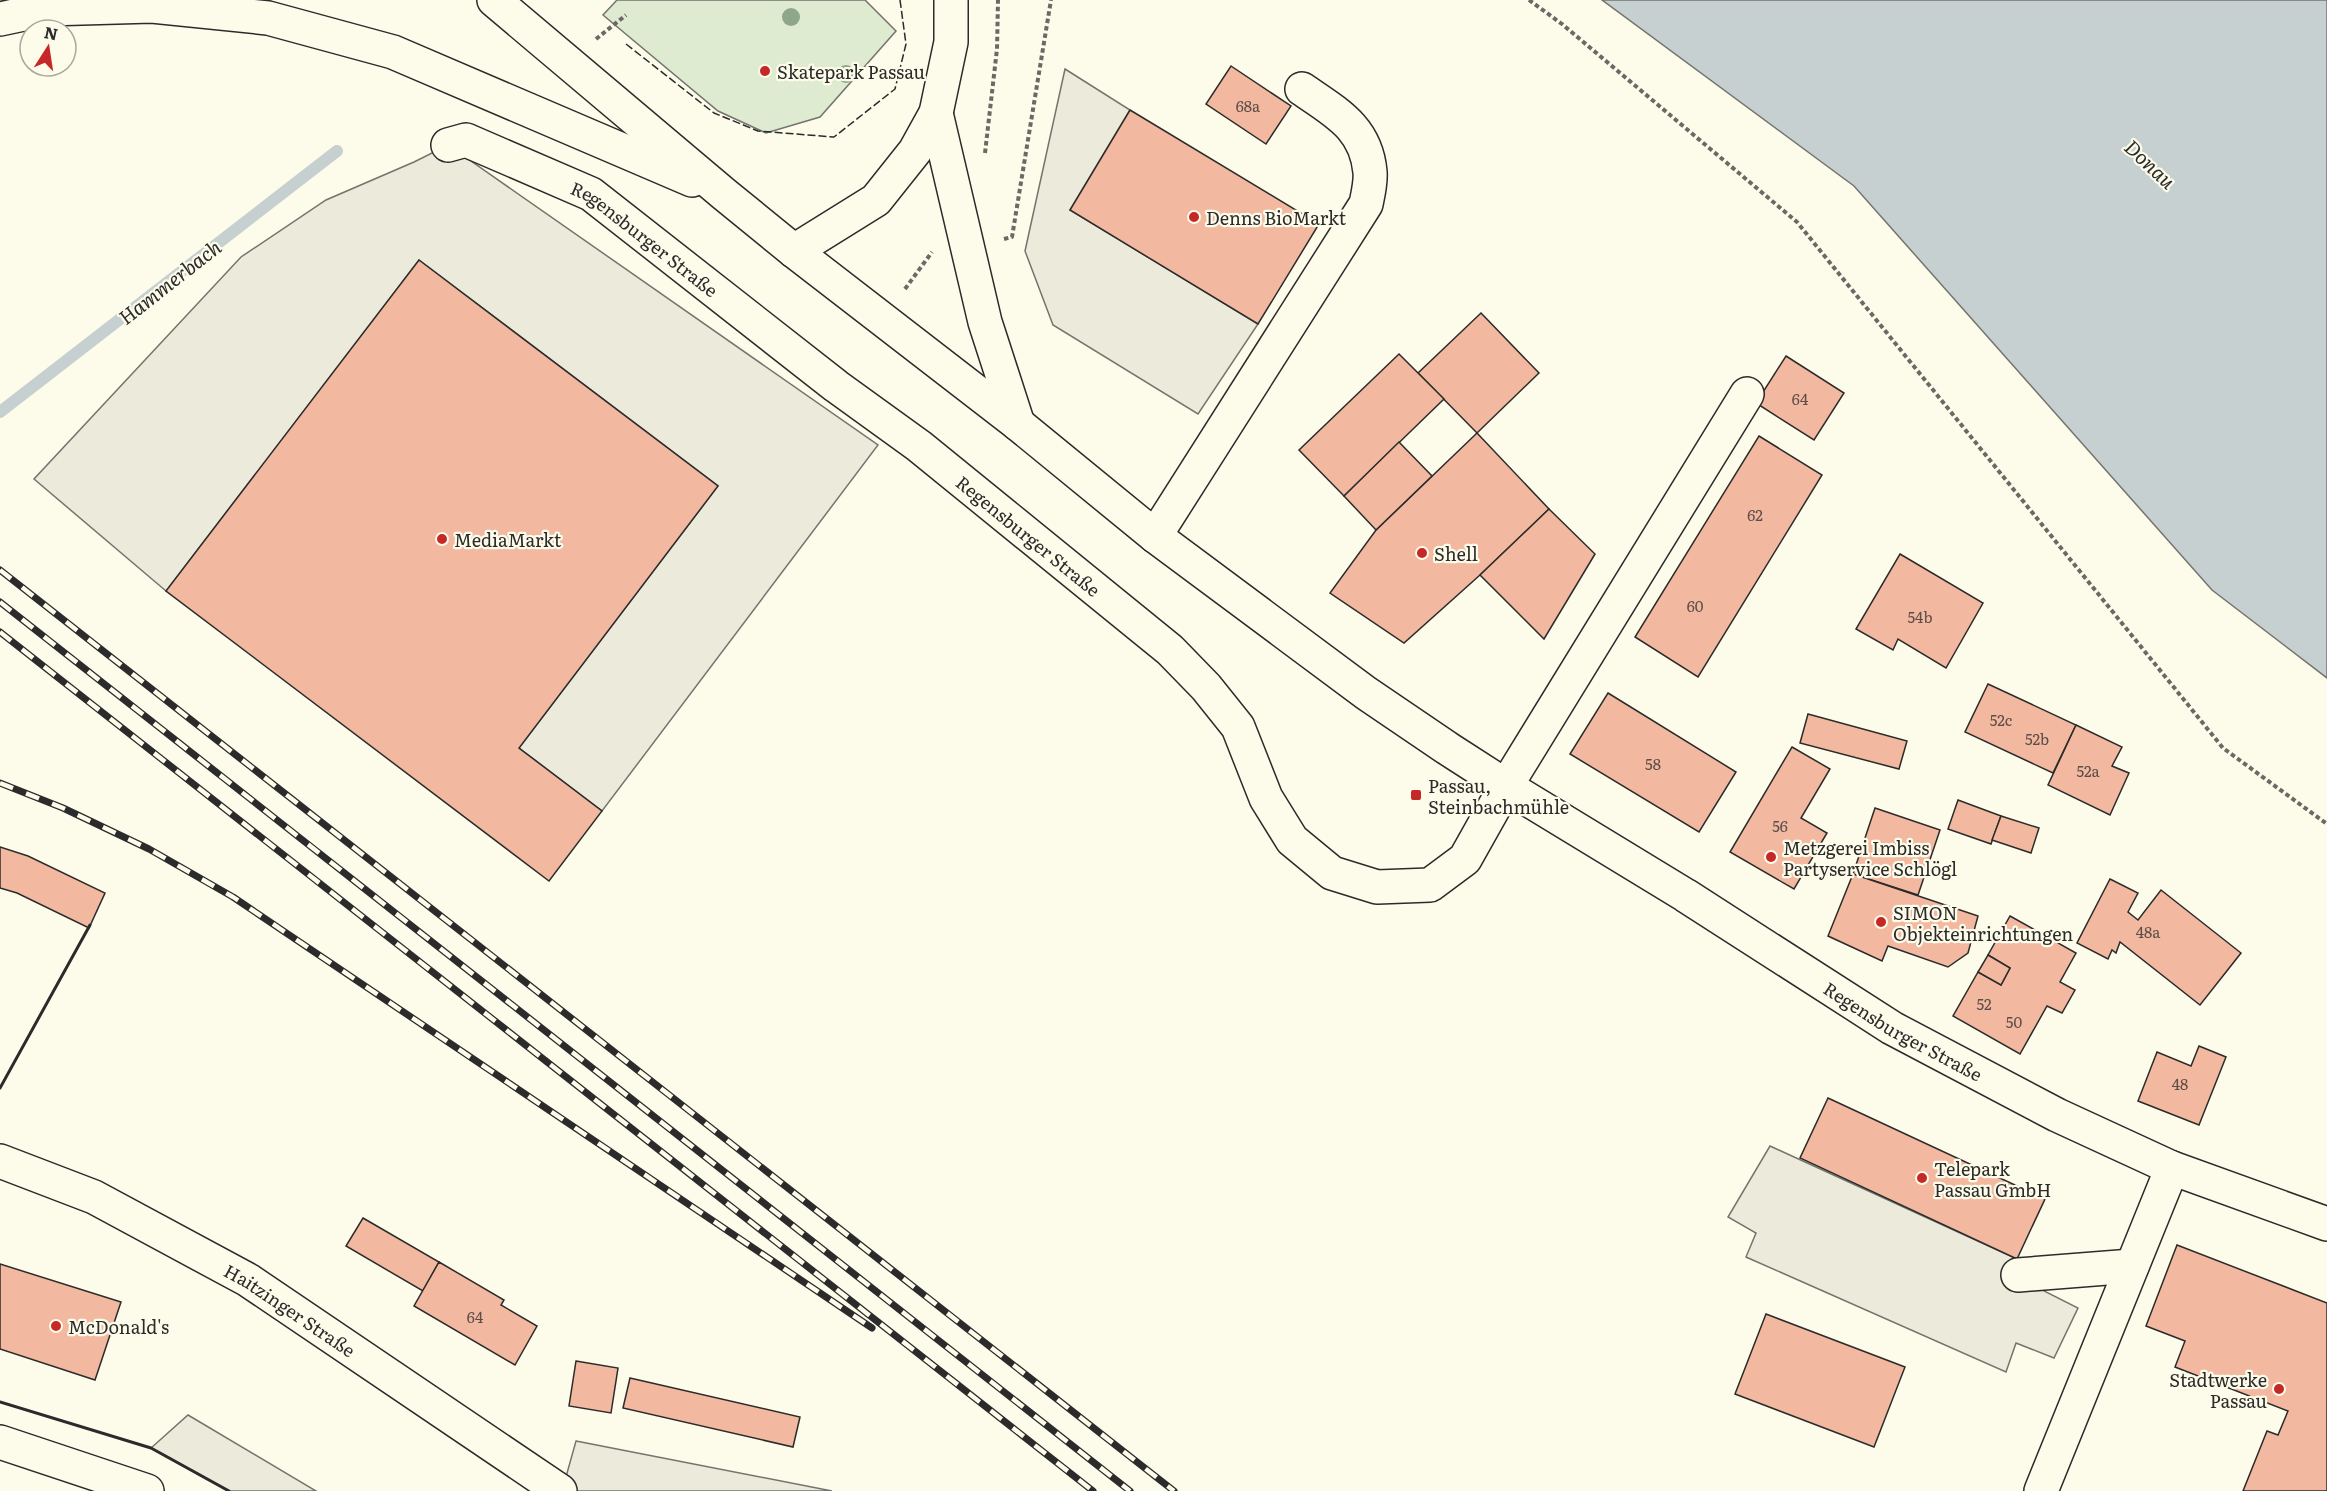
<svg xmlns="http://www.w3.org/2000/svg" width="2327" height="1491" font-family="Literata,serif">
<style>
.green{fill:#deebd1;stroke:#74746e;stroke-width:1.5}
.parking{fill:#eceadb;stroke:#74746e;stroke-width:1.5}
.water{fill:#c7d0d0;stroke:#74746e;stroke-width:1.5}
.lines{fill:none;stroke-linecap:round;stroke-linejoin:round}
.stream{stroke:#c7d0d0;stroke-width:12}
.building{fill:#f2b8a0;stroke:#2b2b2b;stroke-width:1.5}
.minor-casing{stroke:#2b2b2b;stroke-width:36}
.major-casing{stroke:#2b2b2b;stroke-width:36}
.path{stroke:#6a6964;stroke-width:4;stroke-dasharray:4.5 3;stroke-linecap:butt}
.minor{stroke:#fdfbea;stroke-width:33}
.major{stroke:#fdfbea;stroke-width:33}
.rail-casing{stroke:#2b2b2b;stroke-width:7}
.rail{stroke:#fdfbea;stroke-width:4.5;stroke-dasharray:14;stroke-linecap:butt}
.fence{stroke:#2b2b2b;stroke-width:1.5;stroke-dasharray:8 3;stroke-linecap:butt}
.wall{stroke:#2b2b2b;stroke-width:3}
.tree{fill:#8ea78a}
.poi-dot{fill:#c62828;stroke:#fdfbea;stroke-width:2}
.labels{text-anchor:middle;dominant-baseline:central;stroke-width:4.5;stroke-linejoin:round;paint-order:stroke}
.number-label{font-size:15px;fill:#5d4e48}
.poi-label{font-size:18px;fill:#2b2b2b;stroke:#fdfbea;text-anchor:start}
.street-label{font-size:18px;fill:#2b2b2b;stroke:#fdfbea}
.water-label{font-size:20px;font-style:italic;fill:#2b2b2b;stroke:#fdfbea}
</style>
<rect width="100%" height="100%" fill="#fdfbea"/>
<path class="green" d="M617 0H865L896 31 820 117 766 133 718 111 603 15Z"/>
<g class="parking">
<path d="M1065 69 1130 110 1070 210 1258 324 1198 414 1053 325 1025 251Z"/>
<path d="M448 145 878 445 602 811 519 748 718 486 419 260 166 591 34 479 241 257 326 200 414 162Z"/>
<path d="M1770 1146 2017 1259 2044 1291 2078 1308 2054 1358 2016 1343 2006 1372 1746 1257 1756 1233 1728 1217Z"/>
<path d="M188 1415 316 1491H229L151 1448Z"/>
<path d="M576 1441 832 1491H562Z"/>
</g>
<path class="water" d="M1602 0H2327V678L2212 590 1854 186Z"/>
<g class="lines">
<path class="stream" d="M0 412 337 151"/>
</g>
<g class="building">
<path d="M1231 66 1291 106 1266 144 1206 104Z"/>
<path d="M1130 110 1319 224 1258 324 1070 210Z"/>
<path d="M419 260 718 486 519 748 602 811 549 881 166 591Z"/>
<path d="M1481 313 1539 373 1477 433 1418 373Z"/>
<path d="M1399 354 1444 399 1344 496 1299 450Z"/>
<path d="M1786 356 1844 393 1814 440 1756 403Z"/>
<path d="M1477 433 1549 509 1480 575 1404 643 1330 593 1376 530Z"/>
<path d="M1759 436 1822 475 1698 677 1635 637Z"/>
<path d="M1399 442 1432 476 1376 530 1344 496Z"/>
<path d="M1549 509 1595 554 1544 639 1480 575Z"/>
<path d="M1900 554 1983 603 1946 668 1898 639 1893 650 1856 629Z"/>
<path d="M1988 684 2076 725 2053 773 1965 732Z"/>
<path d="M1608 693 1736 772 1699 832 1570 754Z"/>
<path d="M1808 714 1907 741 1899 769 1800 743Z"/>
<path d="M2076 725 2122 747 2112 766 2129 773 2110 815 2048 785Z"/>
<path d="M1792 747 1830 769 1801 818 1827 833 1794 889 1730 852Z"/>
<path d="M1958 800 2001 816 1991 844 1948 829Z"/>
<path d="M1875 808 1940 830 1918 895 1853 874Z"/>
<path d="M2001 816 2039 828 2031 853 1992 840Z"/>
<path d="M0 847 28 856 105 893 89 928 17 893 0 888Z"/>
<path d="M1853 874 1978 916 1968 953 1948 967 1888 946 1882 961 1828 936Z"/>
<path d="M2110 879 2138 893 2128 912 2138 920 2161 890 2241 953 2200 1005 2120 942 2116 953 2112 950 2108 959 2077 943Z"/>
<path d="M2010 916 2076 953 2060 982 2075 990 2062 1013 2047 1006 2020 1054 1953 1016 1978 972 2001 985 2010 968 1988 955Z"/>
<path d="M1988 955 2010 968 2001 985 1978 972Z"/>
<path d="M2199 1046 2226 1057 2199 1125 2138 1101 2157 1052 2191 1066Z"/>
<path d="M1828 1098 2045 1199 2017 1259 1800 1158Z"/>
<path d="M363 1218 439 1262 423 1291 346 1246Z"/>
<path d="M2177 1245 2327 1303V1491H2243L2267 1431 2278 1435 2288 1411 2175 1367 2185 1341 2146 1326Z"/>
<path d="M439 1262 504 1300 501 1305 537 1326 515 1365 414 1306Z"/>
<path d="M0 1264 121 1302 95 1380 0 1349Z"/>
<path d="M1766 1314 1905 1367 1874 1447 1735 1394Z"/>
<path d="M576 1361 618 1368 611 1413 569 1406Z"/>
<path d="M630 1378 800 1417 793 1447 623 1408Z"/>
</g>
<g class="lines">
<g class="minor-casing">
<g id="minor">
<path id="s1" d="M448 145 466 140 591 194 836 386 919 446 1170 650 1206 687 1238 727 1266 798 1292 840 1332 873 1377 887 1430 885 1465 859 1506 786 1747 394"/>
<path d="M1155 536 1366 204C1368 194 1371 182 1370 172 1366 127 1335 112 1302 89"/>
<path id="s2" d="M0 1161 94 1197 248 1280 560 1491"/>
<path d="M2018 1275 2132 1266"/>
<path d="M0 1442 147 1491"/>
<path d="M2041 1491 2172 1168"/>
</g>
</g>
<g class="major-casing">
<g id="major">
<path id="s3" d="M494 0 724 194 794 251 1018 424 1155 536 1366 693 1447 748 1506 786 1685 895 1892 1028 2057 1115 2172 1168 2327 1224"/>
<path d="M0 19 47 9 152 6 268 18 393 52 692 180"/>
<path d="M936 113 985 322 1018 424"/>
<path d="M794 251 876 200 915 151 936 113 951 42V0"/>
</g>
</g>
<g class="path">
<path d="M1529 0 1562 24 1797 222 2223 748 2327 824"/>
<path d="M596 39 626 15"/>
<path d="M985 153 997 49 998 0"/>
<path d="M1004 239 1012 237 1051 0"/>
<path d="M905 289 932 252"/>
</g>
<use href="#minor" class="minor"/>
<use href="#major" class="major"/>
<g class="rail-casing">
<g id="rail">
<path d="M0 570 1174 1491"/>
<path d="M0 602 1130 1491"/>
<path d="M0 632 1093 1491"/>
<path d="M0 783 63 808 149 849 233 897 872 1328"/>
</g>
</g>
<use href="#rail" class="rail"/>
<path class="fence" d="M626 44 714 113 758 131 834 137 895 89 906 44 900 0"/>
<g class="wall">
<path d="M0 1088 90 925"/>
<path d="M0 1402 151 1448 229 1491"/>
</g>
</g>
<g class="tree">
<circle cx="791" cy="17" r="9"/>
<circle cx="846" cy="74" r="9"/>
</g>
<g class="poi-dot">
<circle cx="765" cy="71" r="6"/>
<circle cx="1194" cy="217" r="6"/>
<circle cx="442" cy="539" r="6"/>
<circle cx="1422" cy="553" r="6"/>
<rect x="1410" y="789" width="12" height="12" rx="3"/>
<circle cx="1771" cy="857" r="6"/>
<circle cx="1881" cy="922" r="6"/>
<circle cx="1922" cy="1178" r="6"/>
<circle cx="56" cy="1326" r="6"/>
<circle cx="2279" cy="1389" r="6"/>
</g>
<g class="labels">
<g class="number-label">
<text x="1248" y="105">68a</text>
<text x="1800" y="398">64</text>
<text x="1755" y="514">62</text>
<text x="1695" y="605">60</text>
<text x="1920" y="616">54b</text>
<text x="2001" y="719">52c</text>
<text x="2037" y="738">52b</text>
<text x="1653" y="763">58</text>
<text x="2088" y="770">52a</text>
<text x="1780" y="825">56</text>
<text x="2148" y="931">48a</text>
<text x="1984" y="1003">52</text>
<text x="2014" y="1021">50</text>
<text x="2180" y="1083">48</text>
<text x="475" y="1316">64</text>
</g>
<g class="poi-label">
<text x="777" y="71">Skatepark Passau</text>
<text x="1206" y="217">Denns BioMarkt</text>
<text x="454" y="539">MediaMarkt</text>
<text x="1434" y="553">Shell</text>
<text x="1428" y="785">Passau,<tspan x="1428" dy="21">Steinbachmühle</tspan></text>
<text x="1783" y="847">Metzgerei Imbiss<tspan x="1783" dy="21">Partyservice Schlögl</tspan></text>
<text x="1893" y="912">SIMON<tspan x="1893" dy="21">Objekteinrichtungen</tspan></text>
<text x="1934" y="1168">Telepark<tspan x="1934" dy="21">Passau GmbH</tspan></text>
<text x="68" y="1326">McDonald's</text>
<text x="2267" y="1379" text-anchor="end">Stadtwerke<tspan x="2267" dy="21">Passau</tspan></text>
</g>
<g class="street-label">
<text stroke="none"><textPath href="#s1" startOffset="224">Regensburger Straße</textPath></text>
<text stroke="none"><textPath href="#s1" startOffset="710">Regensburger Straße</textPath></text>
<text stroke="none"><textPath href="#s3" startOffset="1749">Regensburger Straße</textPath></text>
<text stroke="none"><textPath href="#s2" startOffset="327">Haitzinger Straße</textPath></text>
</g>
<g class="water-label">
<text transform="translate(2151 163) rotate(43)">Donau</text>
<text transform="translate(169 281) rotate(-38)">Hammerbach</text>
</g>
</g>
<g transform="translate(48 48) rotate(12)"><circle r="28" fill="#fdfbea" stroke="#a9a89e" stroke-width="1.5"/>
<path d="M0-4.5L10 22L0 15L-10 22Z" fill="#c62828"/>
<text y="-9" font-size="16" font-weight="bold" text-anchor="middle" fill="#2b2b2b">N</text>
</g>
</svg>
